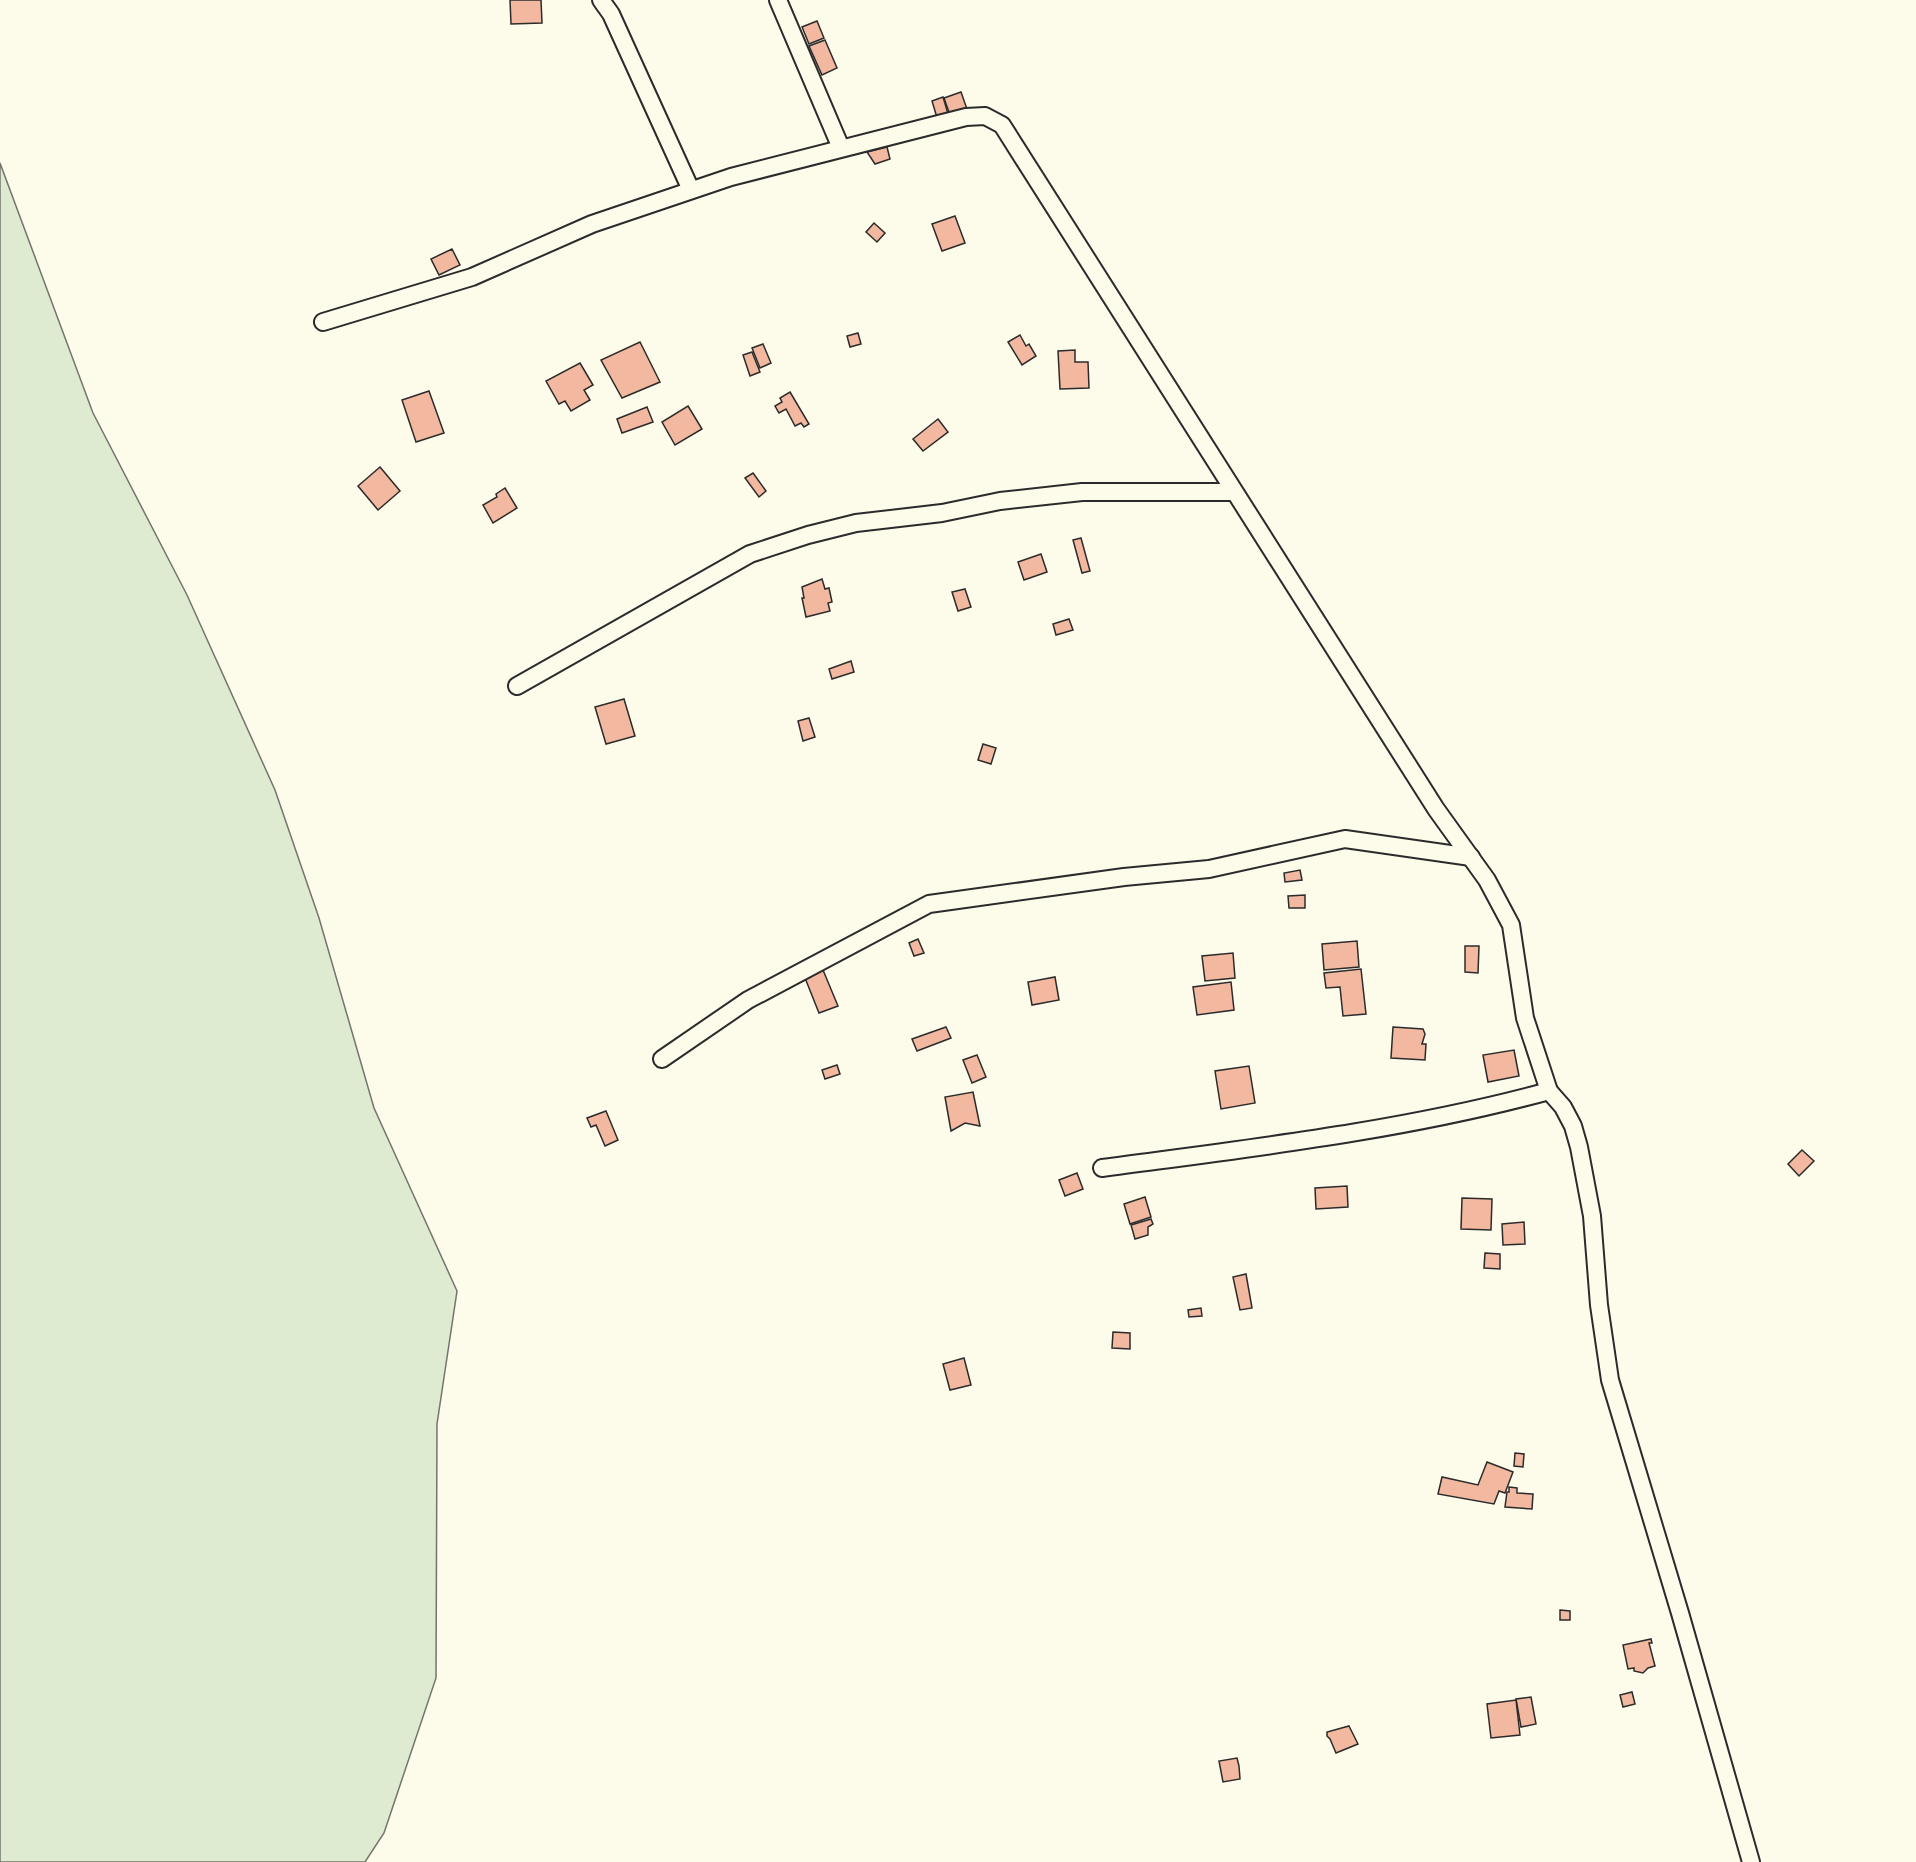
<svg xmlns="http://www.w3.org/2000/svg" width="1916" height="1862" font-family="'Varela Round',sans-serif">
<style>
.green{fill:#deebd1;stroke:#74746e;stroke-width:1.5}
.building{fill:#f2b8a0;stroke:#2b2b2b;stroke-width:1.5}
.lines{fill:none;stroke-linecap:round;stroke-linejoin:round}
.street-casing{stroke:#2b2b2b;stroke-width:20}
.street{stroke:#fdfbea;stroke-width:16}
</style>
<rect width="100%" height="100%" fill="#fdfbea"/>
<path class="green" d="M0 163 93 413 187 595 275 790 319 918 374 1108 457 1291 437 1424 436 1678 384 1833 365 1862H0Z"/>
<g class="building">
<path d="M510 0H541L542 23 511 24Z"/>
<path d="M817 21 824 38 809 44 802 27Z"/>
<path d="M825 40 837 68 822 75 809 46Z"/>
<path d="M961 92 968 112 951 118 944 98Z"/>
<path d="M943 97 949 117 938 121 932 101Z"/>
<path d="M887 147 890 159 875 164 867 152Z"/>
<path d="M955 216 965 243 942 251 932 224Z"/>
<path d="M874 223 885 233 877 242 866 232Z"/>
<path d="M452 249 460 265 439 275 431 259Z"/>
<path d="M858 333 861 344 850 347 847 336Z"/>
<path d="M1020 335 1026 346 1029 344 1036 356 1022 365 1008 342Z"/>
<path d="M640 342 660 382 622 398 601 360Z"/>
<path d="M763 344 771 363 760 368 752 348Z"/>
<path d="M1075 350V362H1088L1089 388 1060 389 1058 351Z"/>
<path d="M752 352 760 372 750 376 743 355Z"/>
<path d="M580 363 593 385 584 390 590 400 571 411 565 401 559 404 546 381Z"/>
<path d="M429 391 444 433 416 442 402 400Z"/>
<path d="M790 392 809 424 804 427 801 423 795 426 786 409 779 413 775 406 782 402 780 398Z"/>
<path d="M688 406 702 429 675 445 662 422Z"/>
<path d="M647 407 653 422 622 433 617 419Z"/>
<path d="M938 419 948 432 923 451 913 439Z"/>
<path d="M380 467 400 491 378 510 358 486Z"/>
<path d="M753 473 766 491 759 497 745 478Z"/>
<path d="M505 488 517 508 493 523 483 505 497 497 496 494Z"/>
<path d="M1081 538 1090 571 1082 573 1073 540Z"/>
<path d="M1041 554 1047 572 1024 580 1018 562Z"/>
<path d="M822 579 825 589 829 588 832 602 828 603 830 611 806 617 802 598H804L802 587Z"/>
<path d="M965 589 971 607 958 611 952 592Z"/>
<path d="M1069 619 1073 630 1056 635 1053 624Z"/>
<path d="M851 661 854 672 832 679 829 669Z"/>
<path d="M624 699 635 736 606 744 595 707Z"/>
<path d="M809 718 815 737 803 741 798 721Z"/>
<path d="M983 744 996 748 991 764 978 760Z"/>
<path d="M1300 870 1302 880 1285 882 1284 873Z"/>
<path d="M1305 895V908H1289L1288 896Z"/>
<path d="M918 939 924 953 914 956 909 943Z"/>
<path d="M1357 941 1359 967 1324 970 1322 944Z"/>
<path d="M1465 946H1479L1478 973 1465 972Z"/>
<path d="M1233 953 1235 978 1205 981 1202 956Z"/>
<path d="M1361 969 1366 1014 1343 1016 1340 987 1326 988 1324 973Z"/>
<path d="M823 970 838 1006 819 1013 805 978Z"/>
<path d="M1055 977 1059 1000 1032 1005 1028 982Z"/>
<path d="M1231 982 1234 1010 1197 1015 1193 987Z"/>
<path d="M946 1027 951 1038 917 1051 912 1039Z"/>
<path d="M1393 1027 1423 1029 1425 1034 1422 1044H1426L1425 1060 1391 1058Z"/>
<path d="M1514 1050 1519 1076 1488 1082 1483 1055Z"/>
<path d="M977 1055 986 1077 972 1083 963 1060Z"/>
<path d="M837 1065 840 1074 825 1079 822 1070Z"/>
<path d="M1249 1066 1255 1103 1221 1109 1215 1071Z"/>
<path d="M973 1092 980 1126 965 1123 951 1131 945 1097Z"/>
<path d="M606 1111 618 1140 605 1146 596 1125 591 1127 587 1118Z"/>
<path d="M1802 1150 1814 1161 1799 1176 1788 1164Z"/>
<path d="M1077 1173 1083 1189 1065 1196 1059 1180Z"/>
<path d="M1347 1186 1348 1207 1316 1209 1315 1188Z"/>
<path d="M1145 1197 1151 1217 1130 1224 1124 1204Z"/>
<path d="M1462 1198 1492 1199 1491 1230 1461 1229Z"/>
<path d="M1151 1219 1153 1224 1148 1227V1235L1135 1239 1131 1225Z"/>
<path d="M1524 1222 1525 1244 1503 1245 1502 1224Z"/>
<path d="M1485 1253 1500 1254V1269L1484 1268Z"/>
<path d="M1246 1274 1252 1308 1240 1310 1233 1277Z"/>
<path d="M1201 1308 1202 1316 1189 1317 1188 1310Z"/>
<path d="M1113 1332 1130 1333V1349L1112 1348Z"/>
<path d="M964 1358 971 1385 950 1390 943 1364Z"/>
<path d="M1515 1453 1524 1454 1523 1467 1514 1466Z"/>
<path d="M1487 1462 1513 1472 1505 1493 1499 1491 1494 1504 1438 1494 1442 1477 1478 1485Z"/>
<path d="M1509 1487 1517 1488V1493L1533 1494 1532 1509 1505 1507 1507 1492H1509Z"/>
<path d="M1560 1610 1570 1611V1620H1560Z"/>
<path d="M1651 1639 1652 1643H1649L1655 1666 1648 1668 1643 1673 1634 1671V1668L1628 1669 1623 1645Z"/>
<path d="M1632 1692 1635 1704 1623 1707 1620 1695Z"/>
<path d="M1531 1697 1536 1724 1521 1727 1516 1699Z"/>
<path d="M1516 1700 1520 1735 1491 1738 1487 1704Z"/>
<path d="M1349 1726 1358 1744 1336 1753 1330 1739 1327 1736V1732Z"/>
<path d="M1237 1758 1239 1766 1240 1779 1223 1782 1219 1761Z"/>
</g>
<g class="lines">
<g class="street-casing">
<g id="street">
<path d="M601 0 611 14 691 190"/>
<path d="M778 0 841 148"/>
<path d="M323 322 472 277 592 224 731 177 966 117 985 116 1002 125 1436 809 1487 880 1511 925 1525 1018 1549 1091 1563 1107 1573 1126 1579 1147 1592 1216 1599 1305 1610 1380 1680 1613 1751 1862"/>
<path d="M517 686 750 554 808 535 856 523 942 513 1000 501 1082 492H1234"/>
<path d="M662 1059 748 1000 929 904 1124 877 1209 869 1345 839 1471 857"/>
<path d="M1102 1168C1251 1148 1403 1131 1549 1091"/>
</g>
</g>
<use href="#street" class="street"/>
</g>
</svg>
